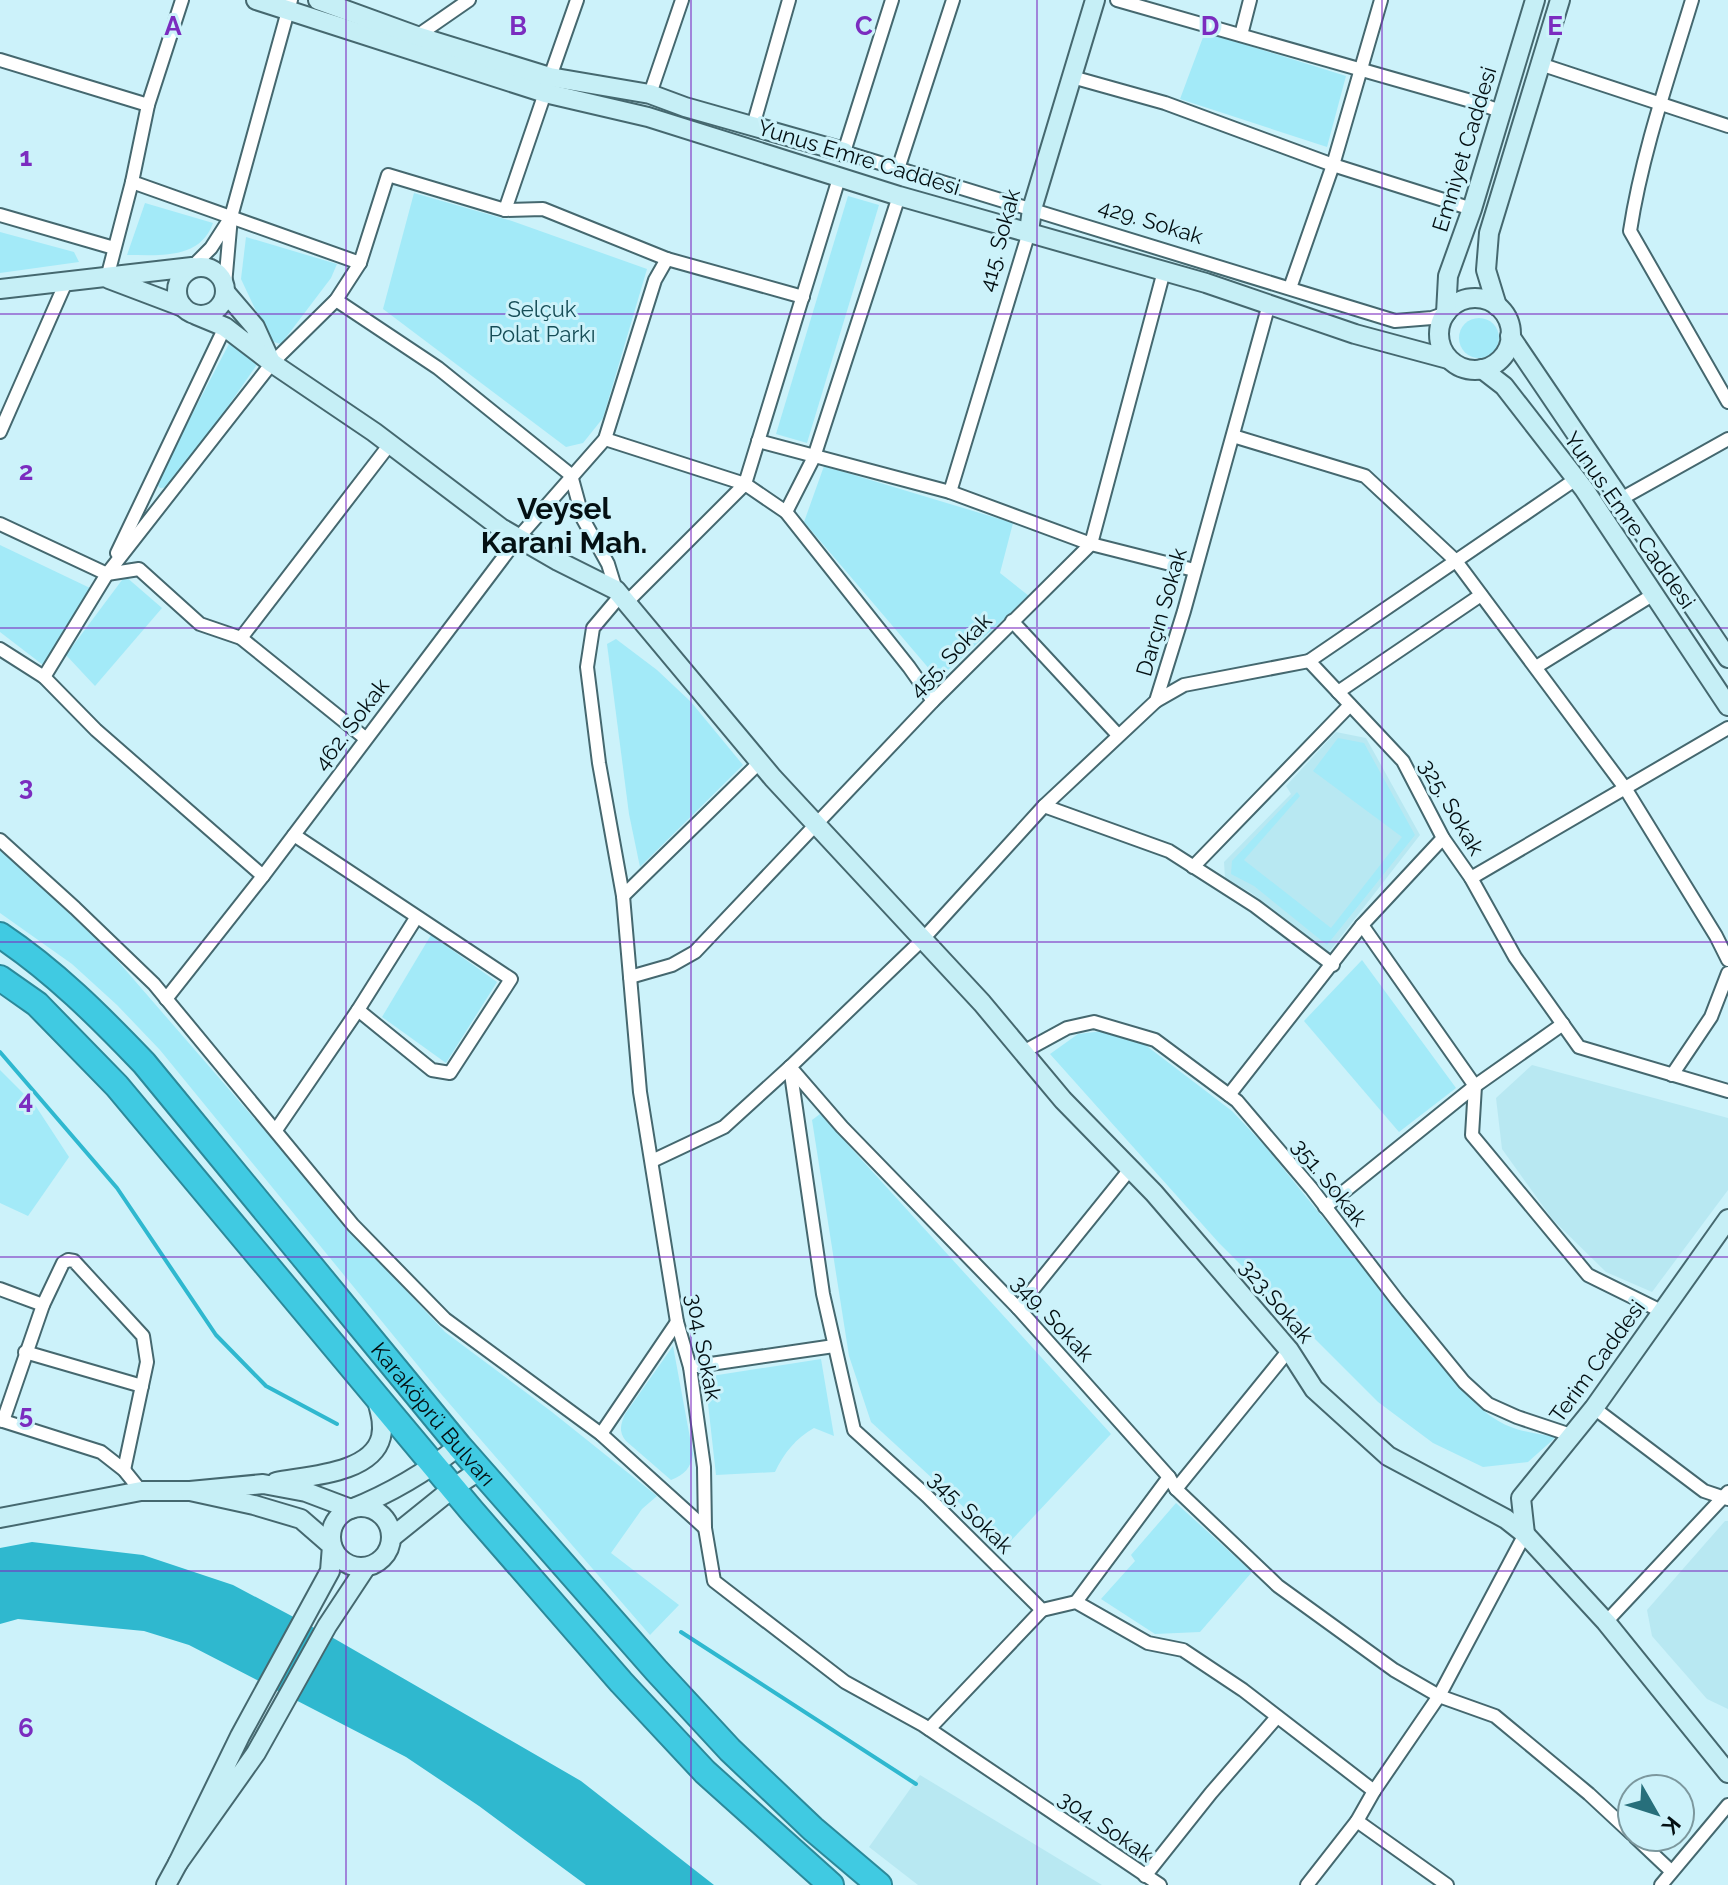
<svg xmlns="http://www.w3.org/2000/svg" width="1728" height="1885" font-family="Raleway,sans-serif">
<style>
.built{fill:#b8e8f2}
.green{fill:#a3eaf8}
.water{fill:#2fb8cf}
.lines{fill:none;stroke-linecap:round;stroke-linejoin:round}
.stream{stroke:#2fb8cf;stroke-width:4}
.street-casing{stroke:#45686f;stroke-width:16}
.secondary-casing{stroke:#45686f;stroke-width:22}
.highway-casing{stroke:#2b899a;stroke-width:28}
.street{stroke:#fff;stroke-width:12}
.secondary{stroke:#c6eff6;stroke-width:18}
.highway{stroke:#40cae2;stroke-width:24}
.grid{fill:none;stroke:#7b2cbf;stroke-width:2;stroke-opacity:0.55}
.labels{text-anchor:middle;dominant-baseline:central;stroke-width:6;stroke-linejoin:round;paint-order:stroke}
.street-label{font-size:22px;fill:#041013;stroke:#ccf2fa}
.park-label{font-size:22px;fill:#164d57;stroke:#ccf2fa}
.district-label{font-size:30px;font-weight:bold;fill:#041013;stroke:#ccf2fa}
.grid-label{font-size:26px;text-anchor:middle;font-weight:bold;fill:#7b2cbf;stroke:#ccf2fa;stroke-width:6;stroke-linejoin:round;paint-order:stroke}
</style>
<rect width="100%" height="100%" fill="#ccf2fa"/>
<g class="built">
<path d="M1336 732 1366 738 1420 835 1329 952 1250 892 1225 879 1224 862 1291 794 1286 786Z"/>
<path d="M1532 1065 1728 1118V1190L1652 1292 1606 1272 1553 1220 1502 1149 1496 1098Z"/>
<path d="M1725 1521H1728V1709L1707 1699 1652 1636 1647 1610Z"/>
<path d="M920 1775 1102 1885H918L869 1847Z"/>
</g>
<g class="green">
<path d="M1205 32 1346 76 1327 147 1180 99Z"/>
<path d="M414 193 512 221 647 269 603 418 583 443 566 447 383 309Z"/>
<path d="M848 196 879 205 807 443 776 434Z"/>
<path d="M145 203 213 223C200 260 159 255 127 255Z"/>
<path d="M0 232 74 252 79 262 0 273Z"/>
<path d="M246 237 337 264 331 278 281 344 270 341 241 279Z"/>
<circle cx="1479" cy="338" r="20"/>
<path d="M230 342 258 363 172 487 160 488 156 483Z"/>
<path d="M824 466 1013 523 1000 573 1029 596 948 670 931 671 804 522Z"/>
<path d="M0 545 90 588 43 665 0 632Z"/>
<path d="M125 576 162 608 95 686 66 655Z"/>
<path d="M616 639 657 670 691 702 743 765 640 867 629 814 607 644Z"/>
<path d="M1338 738 1364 743 1415 835 1327 945 1254 886 1231 874 1232 861 1297 792 1300 796 1244 860 1331 928 1402 837 1313 771Z"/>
<path d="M0 848 109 951 371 1253 445 1332 552 1412 657 1496 642 1509 611 1553 679 1605 650 1635 442 1395 160 1050 117 1005 72 964 0 913Z"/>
<path d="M431 935 497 982 446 1063 382 1017Z"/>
<path d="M1362 960 1456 1088 1399 1132 1304 1021Z"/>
<path d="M1103 1031 1144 1044 1232 1111 1265 1146 1463 1391C1496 1425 1509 1430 1556 1437L1528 1462 1483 1467 1433 1443 1378 1402 1219 1243 1050 1054 1078 1034Z"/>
<path d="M0 1070 35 1105 69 1157 28 1216 0 1203Z"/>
<path d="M820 1114 1111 1434 1006 1546 871 1422 849 1356 812 1120Z"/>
<path d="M673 1346 693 1454C691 1468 684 1475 671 1480L626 1441C618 1431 621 1424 625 1414Z"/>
<path d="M821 1359 834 1436 814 1428C796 1438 784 1453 775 1472L716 1475 705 1377Z"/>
<path d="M1176 1503 1252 1572 1200 1632 1155 1634 1101 1599 1135 1561 1131 1555Z"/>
</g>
<path class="water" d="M32 1542 143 1555 233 1585 335 1639 581 1781 714 1885H586L479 1806 406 1757 189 1645 144 1631 18 1619 0 1624V1548Z"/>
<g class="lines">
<g class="stream">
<path d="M0 1052 117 1188 216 1335 266 1386 337 1424"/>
<path d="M681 1632 916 1784"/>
</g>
<g class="street-casing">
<g id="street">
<path d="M182 0 148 105 132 182 360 263"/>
<path d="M892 0 844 152 1395 321 1432 318 1446 313"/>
<path d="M1117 0 1478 103 1500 111"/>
<path d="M1692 0C1669 76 1642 153 1630 231L1728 402"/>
<path d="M1241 35 1250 0"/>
<path d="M417 36 469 0"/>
<path d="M0 60 148 105"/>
<path d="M1540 64 1728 126"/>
<path d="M550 77 577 0"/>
<path d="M1072 77 1165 103 1333 165 1472 209"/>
<path d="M650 94 682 0"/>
<path d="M753 126 789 0"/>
<path d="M898 169 953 0"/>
<path d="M505 210 545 93"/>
<path d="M0 215 114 248"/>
<path d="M192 267 211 248 229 220"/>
<path d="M107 278 132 182"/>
<path d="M225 285 231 217 291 0"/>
<path d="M1290 288 1333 165 1381 0"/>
<path d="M336 300 438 368 571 475 583 519 608 564 616 590"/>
<path d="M1269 304 1184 611 1156 701 1044 806 923 939 790 1067 842 1127 1018 1308 1169 1477 1176 1489 1278 1586 1394 1670 1439 1696 1495 1716 1589 1794 1632 1834"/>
<path d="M0 432 66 282"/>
<path d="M1233 436 1365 476 1456 561 1625 788 1716 936 1728 960"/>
<path d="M605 439 745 484 840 175"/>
<path d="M758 441 950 492 1091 544 1194 570"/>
<path d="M1576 479 1309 661 1403 761 1443 838 1471 878 1515 957 1579 1047 1728 1091"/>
<path d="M950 492 1029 232"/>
<path d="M1619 500 1728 439"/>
<path d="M786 512 814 457 899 196"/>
<path d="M0 524 107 574 139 569 200 624 241 638 365 738"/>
<path d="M117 553 225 327"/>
<path d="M620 596 593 628 587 667 599 763 623 896 640 1092 677 1322 690 1367 704 1467 705 1528 714 1581 845 1682 923 1725 1160 1885"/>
<path d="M625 604 745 484 786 512 909 667 933 701"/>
<path d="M1012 621 1118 735"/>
<path d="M241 638 390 444"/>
<path d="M0 649 44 677 96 730 263 876"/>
<path d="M1536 667 1654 594"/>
<path d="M44 677 107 574 272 363 336 300 360 263 388 175 505 210 543 209 667 259 803 297"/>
<path d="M1338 692 1481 595"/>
<path d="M1156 701 1184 685 1309 661"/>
<path d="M1044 806 1169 851 1255 906 1333 965"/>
<path d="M294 835 511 979 450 1073 432 1070 358 1010"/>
<path d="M0 840 75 908 154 984 353 1225 445 1319 601 1434 705 1528"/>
<path d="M1193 867 1350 705"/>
<path d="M1471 878 1728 728"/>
<path d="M623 896 760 762"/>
<path d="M1362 925 1475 1086 1472 1135 1588 1275 1663 1312"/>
<path d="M630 977 672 965 695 952 933 701 1091 544 1164 271"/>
<path d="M166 999 263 876 518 538 605 439 655 280 667 259"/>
<path d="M1023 1052 1067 1028 1094 1022 1155 1040 1237 1101 1311 1188 1397 1300 1464 1382 1488 1404 1517 1417 1574 1436"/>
<path d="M790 1067 823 1294 854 1430 927 1496 1042 1610 1076 1602 1148 1643 1183 1650 1243 1690 1374 1791"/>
<path d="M1672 1075 1711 1017 1728 973"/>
<path d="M1229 1095 1362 925 1443 838"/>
<path d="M276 1130 358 1010 416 918"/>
<path d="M652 1161 724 1127 790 1067"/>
<path d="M1325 1207 1475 1086 1563 1024"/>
<path d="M0 1289 43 1305"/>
<path d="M1018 1308 1131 1168"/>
<path d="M25 1352 142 1386"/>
<path d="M690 1367 834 1346"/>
<path d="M1594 1408 1704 1491 1728 1499"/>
<path d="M0 1420 101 1452 124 1470 141 1491"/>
<path d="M3 1421 43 1305 63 1263 68 1260 74 1261 143 1336 147 1362 124 1470"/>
<path d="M601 1434 677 1322"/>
<path d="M1176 1489 1289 1350"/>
<path d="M1076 1602 1169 1477"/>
<path d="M1606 1622 1728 1492"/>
<path d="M929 1729 1042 1610"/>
<path d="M1357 1821 1447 1885"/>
<path d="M1635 1837 1671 1871"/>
<path d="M1145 1876 1211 1793 1277 1717"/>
<path d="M1307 1885 1357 1821 1374 1791 1439 1696 1525 1534"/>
<path d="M1661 1885 1728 1805"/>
</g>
</g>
<g class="secondary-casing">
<g id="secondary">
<path d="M256 0 545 93 648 117 899 196 1206 283 1355 334 1448 359"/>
<path d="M318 0 417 36 550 77 650 94 685 107 844 152"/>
<path d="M1029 232 1032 209 1095 0"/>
<circle cx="201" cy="291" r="24"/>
<path d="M109 279 183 307"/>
<path d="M0 289 192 267"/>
<path d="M226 293 255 327 270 360"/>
<circle cx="1475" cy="334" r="36"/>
<path d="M1497 306 1486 270 1489 233 1560 0"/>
<path d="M1446 313 1448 276 1472 209 1535 0"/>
<path d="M196 315 225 327 272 363 374 432 501 528 558 561 616 590 773 778 982 1003 1063 1100 1154 1193 1289 1350 1314 1389 1388 1456 1506 1519 1525 1534 1606 1622 1728 1773"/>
<path d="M1510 336 1728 658"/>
<path d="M1482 369 1504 386 1584 489 1728 706"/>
<path d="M276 1482C306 1476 372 1474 381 1437 384 1424 380 1412 377 1400"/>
<circle cx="361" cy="1537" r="30"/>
<path d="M0 1518 141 1491H190"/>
<path d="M1525 1534 1521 1498 1594 1408 1728 1219"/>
<path d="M391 1538 453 1488 480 1470"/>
<path d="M366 1567 327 1626 256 1753 178 1863 240 1736 330 1571 332 1546 301 1519 254 1505 190 1491 263 1484 306 1492 351 1509C391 1493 425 1473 459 1446"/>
<path d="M166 1885 178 1863"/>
</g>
</g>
<g class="highway-casing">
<g id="highway">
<path id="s1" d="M0 935C54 971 99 1016 144 1063L459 1446 656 1670 730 1750 813 1829 879 1885"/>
<path d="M0 978 37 1004 117 1086 472 1511 621 1682 705 1772 831 1885"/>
</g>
</g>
<use href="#street" class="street"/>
<use href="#secondary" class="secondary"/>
<use href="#highway" class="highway"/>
</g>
<path class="grid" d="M346 0V1885M691 0V1885M1037 0V1885M1382 0V1885M0 314H1728M0 628H1728M0 942H1728M0 1257H1728M0 1571H1728"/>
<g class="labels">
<g class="street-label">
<text transform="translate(1464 149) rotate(-73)">Emniyet Caddesi</text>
<text transform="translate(859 157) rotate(17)">Yunus Emre Caddesi</text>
<text transform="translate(1151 221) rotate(17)">429. Sokak</text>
<text transform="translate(999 240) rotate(-75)">415. Sokak</text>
<text transform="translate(1630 520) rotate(55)">Yunus Emre Caddesi</text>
<text transform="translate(1161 612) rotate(-74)">Darçın Sokak</text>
<text transform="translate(950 655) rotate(-46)">455. Sokak</text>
<text transform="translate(351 724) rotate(-53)">462. Sokak</text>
<text transform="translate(1452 807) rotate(60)">325. Sokak</text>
<text transform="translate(1330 1182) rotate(51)">351. Sokak</text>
<text transform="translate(1277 1301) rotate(50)">323.Sokak</text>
<text transform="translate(1053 1318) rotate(47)">349. Sokak</text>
<text transform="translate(704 1347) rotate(79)">304. Sokak</text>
<text transform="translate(1597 1361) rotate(-54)">Terim Caddesi</text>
<text stroke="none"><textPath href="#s1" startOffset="648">Karaköprü Bulvarı</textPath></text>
<text transform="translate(971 1512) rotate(44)">345. Sokak</text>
<text transform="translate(1106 1826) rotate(34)">304. Sokak</text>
</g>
<g class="park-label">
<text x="542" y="309">Selçuk<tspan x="542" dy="25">Polat Parkı</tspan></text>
</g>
<g class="district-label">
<text x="564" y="508">Veysel<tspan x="564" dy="34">Karani Mah.</tspan></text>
</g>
</g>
<g class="grid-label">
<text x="173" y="35">A</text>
<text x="518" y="35">B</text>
<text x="864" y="35">C</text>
<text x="1210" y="35">D</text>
<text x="1555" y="35">E</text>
<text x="26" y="166">1</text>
<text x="26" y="480">2</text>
<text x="26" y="795">3</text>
<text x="26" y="1109">4</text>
<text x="26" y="1423">5</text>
<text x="26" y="1737">6</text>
</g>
<g transform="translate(1656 1813) rotate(129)"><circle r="38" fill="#ccf2fa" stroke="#7c989e" stroke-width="2"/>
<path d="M0-6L14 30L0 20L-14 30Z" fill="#276f7b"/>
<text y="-12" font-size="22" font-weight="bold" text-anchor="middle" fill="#041013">K</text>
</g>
</svg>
